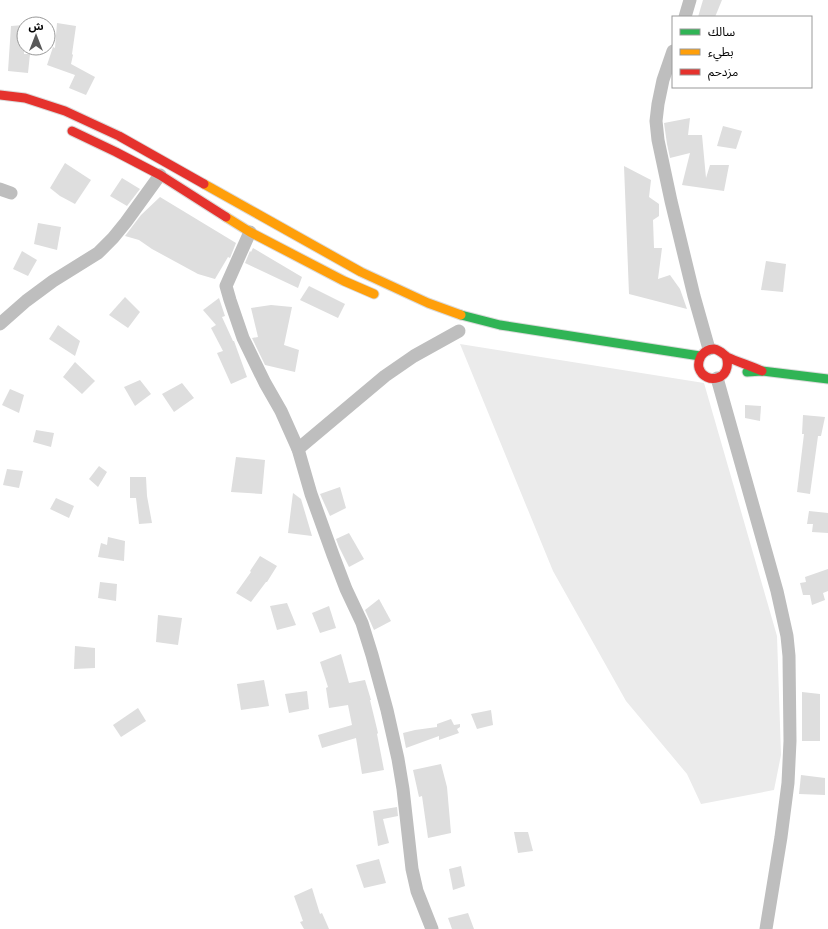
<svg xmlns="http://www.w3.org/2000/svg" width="828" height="929" font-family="'Noto Sans','Noto Sans Arabic',sans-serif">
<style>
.green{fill:#ebebeb}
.building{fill:#dedede}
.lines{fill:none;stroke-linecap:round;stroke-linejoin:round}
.fast-casing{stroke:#dbdbdb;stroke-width:11}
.slow-casing{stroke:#dbdbdb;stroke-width:11}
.jam-casing{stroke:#dbdbdb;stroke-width:11}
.street{stroke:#bebebe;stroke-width:13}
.fast{stroke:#30b455;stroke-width:9}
.slow{stroke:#ff9f0a;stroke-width:9}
.jam{stroke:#e5322d;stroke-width:9}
</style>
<rect width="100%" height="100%" fill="#fff"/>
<path class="green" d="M460 344 704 383 777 636 781 755 774 790 701 804 687 774 626 701 553 571Z"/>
<g class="building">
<path d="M703 0H722L715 17H698Z"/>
<path d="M57 23 76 26 72 54 73 55 71 64 95 77 86 95 69 88 75 75 47 65 53 47 55 48Z"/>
<path d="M24 25V54H30L28 73 8 71 11 26Z"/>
<path d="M690 118 688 135H702L706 178 710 165H729L724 191 682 185 690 153 670 158 667 144 664 123Z"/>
<path d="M723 126 742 131 736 149 717 146Z"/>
<path d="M65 163 91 180 75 204 60 196 50 188Z"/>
<path d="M624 166 651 180 649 197 659 204V216L653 220 654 248H662L658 279 670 275 680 289 687 309 629 294Z"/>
<path d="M122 178 140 189 127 206 110 196Z"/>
<path d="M160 197 236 243 230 258 228 257 215 279 198 274 152 249 139 240 125 236 141 215Z"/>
<path d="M38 223 61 227 57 250 34 244Z"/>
<path d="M253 248 302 277 298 288 245 263 250 251 251 252Z"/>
<path d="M22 251 37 260 28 276 13 269Z"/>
<path d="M766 261 786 264 783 292 761 290Z"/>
<path d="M309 286 345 304 338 318 300 300Z"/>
<path d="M125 297 140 312 128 328 109 315Z"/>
<path d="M219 298 225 316 222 317 233 341H234L247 377 231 384 217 353 223 351 211 328 216 325 203 310Z"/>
<path d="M271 305 292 307 284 345 299 350 295 372 265 365 252 338 258 337 251 308Z"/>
<path d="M58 325 80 341 75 356 49 339Z"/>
<path d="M75 362 95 381 82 394 63 377Z"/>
<path d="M140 380 151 394 135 406 124 387Z"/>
<path d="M182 383 194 398 174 412 162 394Z"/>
<path d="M10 389 24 395 19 413 2 405Z"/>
<path d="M745 405 761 406 760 421 745 418Z"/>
<path d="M803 415 825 417 821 436H818L810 494 797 492 804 434H802Z"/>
<path d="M36 430 54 433 51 447 33 442Z"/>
<path d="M236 457 265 460 262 494 231 492Z"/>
<path d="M99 466 107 472 98 487 89 479Z"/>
<path d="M7 469 23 471 19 488 3 485Z"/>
<path d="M130 477H146L147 496 152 523 139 524 136 498H130Z"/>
<path d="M340 487 346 508 330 516 320 494Z"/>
<path d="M293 493 301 499 312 536 288 533Z"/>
<path d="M56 498 74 506 69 518 50 509Z"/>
<path d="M809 511 828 513V533L812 532 813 524H807Z"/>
<path d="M349 533 364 559 349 567 339 547 336 539Z"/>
<path d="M108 537 125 541 124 561 98 557 101 543 107 545Z"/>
<path d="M260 556 277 566 267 582H266L251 602 236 593 251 572 250 571Z"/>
<path d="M828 569V591L823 593 825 600 812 605 810 595H803L800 583 806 582 805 577Z"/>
<path d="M100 582 117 584 116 601 98 598Z"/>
<path d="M379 599 391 621 374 630 365 610Z"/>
<path d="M287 603 296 625 277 630 270 606Z"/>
<path d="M329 606 336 628 320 633 312 613Z"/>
<path d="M158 615 182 618 178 645 156 642Z"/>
<path d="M75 646 95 648V668L74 669Z"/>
<path d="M341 654 349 683 365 680 371 700H370L378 733 377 734 384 770 362 774 356 738 322 748 318 735 352 725 348 705 329 708 326 688 328 687 320 662Z"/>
<path d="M264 680 269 706 241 710 237 684Z"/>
<path d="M307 691 309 709 289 713 285 694Z"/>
<path d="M802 692 820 694V741H802Z"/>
<path d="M138 708 146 721 121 737 113 725Z"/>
<path d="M491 710 493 725 477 729 471 714Z"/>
<path d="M451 719 454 725 460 724V727L457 729 459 733 439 740V736L406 748 403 733 415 730 437 727V724Z"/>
<path d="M441 764 447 787 451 833 428 838 422 796 419 797 413 770Z"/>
<path d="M801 775 825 778V795L799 794Z"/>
<path d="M397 807 398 816 383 819 389 843 378 846 373 811Z"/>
<path d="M514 832H528L533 851 518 853Z"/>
<path d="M379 859 386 883 364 888 356 865Z"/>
<path d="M461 866 465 886 453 890 449 869Z"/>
<path d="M312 888 320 914 322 913 329 929H304L300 922 303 921 294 896Z"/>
<path d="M468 913 474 929H452L448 918Z"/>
</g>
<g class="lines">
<g class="fast-casing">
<g id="fast">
<path d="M461 315 500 325 700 356"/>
<path d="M747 372 762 371 828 379"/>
</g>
</g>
<g class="slow-casing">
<g id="slow">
<path d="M204 184 361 272 428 303 461 315"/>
<path d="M226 217 250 232 344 281 374 294"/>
</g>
</g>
<g class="jam-casing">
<g id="jam">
<path d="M0 95 25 98 65 111 119 136 204 184"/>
<path d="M72 131 116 152 160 175 226 217"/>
<path d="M726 356C734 380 705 386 699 368 698 364 699 360 701 356 704 352 709 349 714 349 720 350 723 354 727 357 738 362 751 366 762 371"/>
</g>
</g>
<g class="street">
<path d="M685 17 690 0"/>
<path d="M673 51 663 80 658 104 656 121 658 140 671 201 694 296 709 349"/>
<path d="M0 189 11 193"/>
<path d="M250 232 226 286 230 300 243 338 265 383 281 411 298 449 311 494 333 555 346 589 362 623 372 655 387 710 398 759 403 789 412 869 417 891 432 929"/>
<path d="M0 324 26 301 53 281 98 253 113 238 126 222 160 175"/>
<path d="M717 378 777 591 787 636 789 656 790 741 788 783 781 837 766 929"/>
<path d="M298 449 385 376 414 356 459 331"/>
</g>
<use href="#fast" class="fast"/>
<use href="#slow" class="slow"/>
<use href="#jam" class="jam"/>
</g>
<rect x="672" y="16" width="140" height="72" fill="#ffffff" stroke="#999999"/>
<rect x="680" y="29" width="20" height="6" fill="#30b455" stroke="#999999"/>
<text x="708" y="36" font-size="12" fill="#000000">سالك</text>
<rect x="680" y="49" width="20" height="6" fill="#ff9f0a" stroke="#999999"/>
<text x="708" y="56" font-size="12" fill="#000000">بطيء</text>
<rect x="680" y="69" width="20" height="6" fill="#e5322d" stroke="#999999"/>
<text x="708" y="76" font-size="12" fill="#000000">مزدحم</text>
<g transform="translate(36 36)"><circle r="19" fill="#ffffff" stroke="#999999"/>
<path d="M0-3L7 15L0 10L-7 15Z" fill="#595959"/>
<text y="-6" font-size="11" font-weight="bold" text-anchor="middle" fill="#000000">ش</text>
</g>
</svg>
